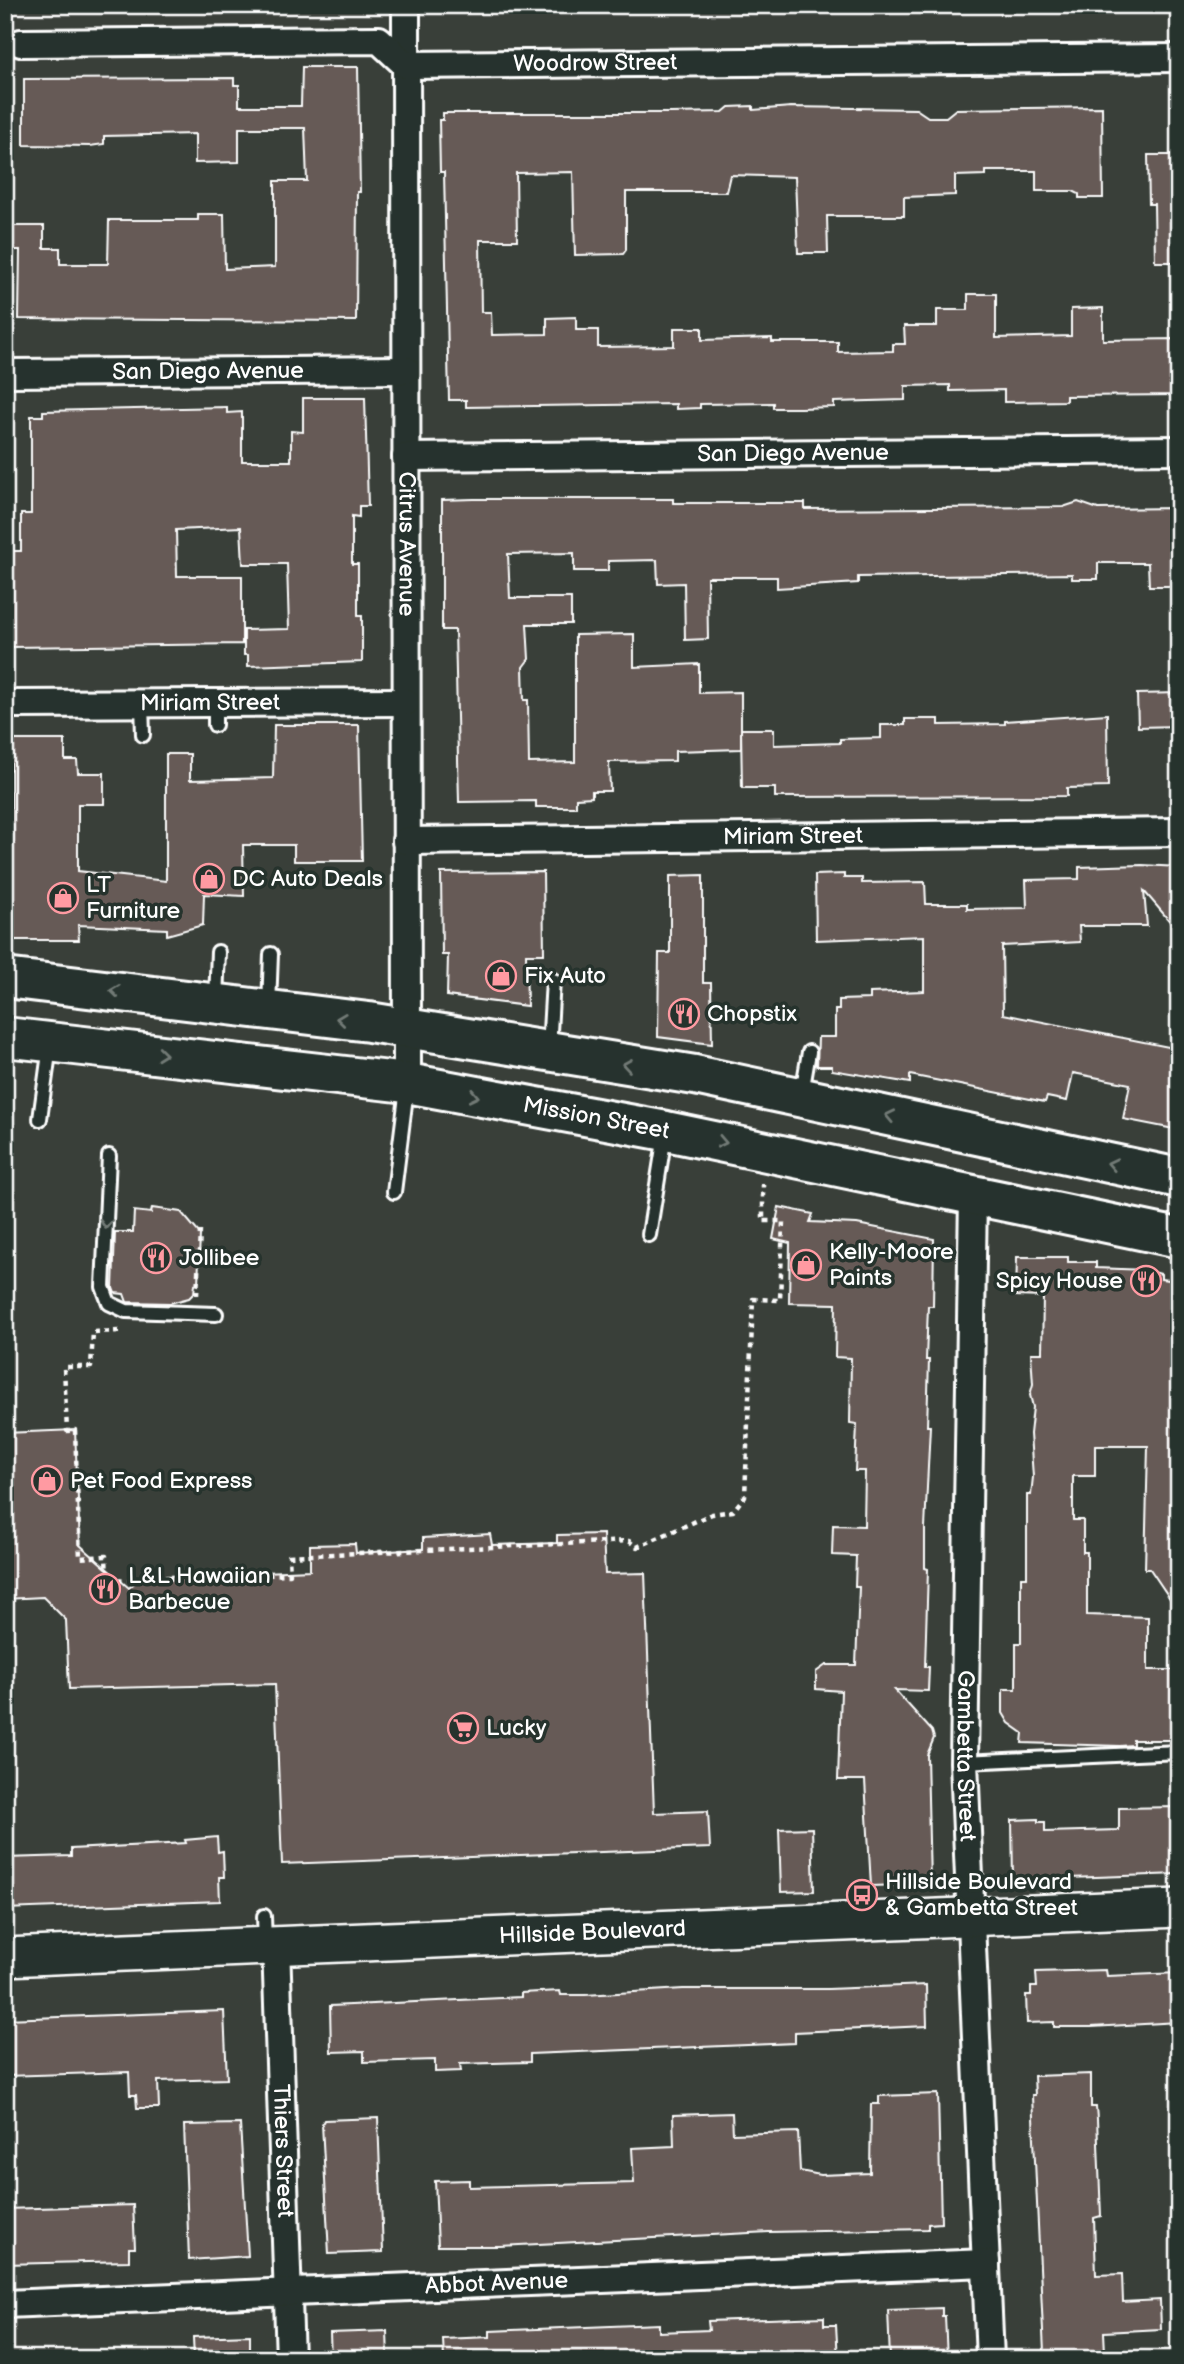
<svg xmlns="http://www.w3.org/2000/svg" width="1184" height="2364" font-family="'Balsamiq Sans',sans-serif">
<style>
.building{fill:#665a56;stroke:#fff;stroke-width:2}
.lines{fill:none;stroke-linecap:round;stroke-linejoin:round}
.service-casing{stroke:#fff;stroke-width:18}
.minor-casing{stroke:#fff;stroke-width:32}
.secondary-casing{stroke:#fff;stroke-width:42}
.primary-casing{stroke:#fff;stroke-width:44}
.path{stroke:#fff;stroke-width:4.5;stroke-dasharray:5 5;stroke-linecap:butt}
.service{stroke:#26332d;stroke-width:12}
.minor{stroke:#26332d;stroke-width:26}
.secondary{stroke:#26332d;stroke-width:37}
.primary{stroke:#26332d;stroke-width:38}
.oneway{stroke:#727a76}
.labels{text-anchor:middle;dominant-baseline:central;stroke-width:7;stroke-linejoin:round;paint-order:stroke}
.street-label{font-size:23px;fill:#fff;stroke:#26332d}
.poi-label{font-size:23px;fill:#fff;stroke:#26332d;text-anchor:start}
</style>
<rect width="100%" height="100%" fill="#393f39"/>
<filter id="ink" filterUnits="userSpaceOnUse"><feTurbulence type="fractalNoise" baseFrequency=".0143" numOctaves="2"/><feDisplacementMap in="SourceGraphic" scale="14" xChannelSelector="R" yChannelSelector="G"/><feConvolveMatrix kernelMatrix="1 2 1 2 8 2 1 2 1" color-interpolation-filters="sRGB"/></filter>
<g filter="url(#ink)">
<g class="building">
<path d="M302 67H358L360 192H357L356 321 19 319 20 250H9V226H44V248H60V264H108L109 220H198V214H224L225 269 275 267V181H307L305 128H239V162L195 163V134L104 136V144L90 146 24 145V79L234 78V85H239V106H301Z"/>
<path d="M753 106V110L791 107 916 109 928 117H946L956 109 1102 107 1103 198H1079V194L1073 191H1036V171H986V175L955 176V195L904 197V216H827L828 253H798L795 177 730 175 726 192H626V250L623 254 575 255 573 172 516 173 517 240H480L481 312H491L492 335 547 334V318L576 317V330H598V347L674 346V328H702V340L772 338V342H838V352L893 351V344H905L904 326H937V310H968V294H996V338L1071 336V309L1103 308V340L1179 339V395L1066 396V401L1004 402V390L950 391V385L905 386V400L834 402V407L800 408H773V403L700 404V408L676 409V404L466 407V400H449L444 172H440L439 120H443V113H671L723 112 729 107Z"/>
<path d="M1148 155H1179V262H1155L1154 204H1149Z"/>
<path d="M303 398H365L368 506H359V517L352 516V564H358V616H362V662L248 666V655H244V630L289 629 287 564H243L241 527 176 530 177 576H242V644L11 647 10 551H21V514H31V416H43V411L227 407V413L242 412V461H291V431L303 432Z"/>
<path d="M474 499H673V503H805V509L1063 507 1078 502 1098 509 1179 508V586H1149L1148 563H1098V579H1072V574L858 577V583L777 588V577H707L708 639 685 640 684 583 658 584 657 560 608 561V571H574V553L508 554 510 598H571V624H527L529 659 523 667 524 700H528L529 763 575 762V635L634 634V667L699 664V693L741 692V749L675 751V761L609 762 610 791H592V797L576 798V807H536V801L459 802 455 630H442V500Z"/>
<path d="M1179 693V726L1138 727 1137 694Z"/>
<path d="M1107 714 1108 787 1067 788V796L775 797V788H742L741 729H774V745L840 743V739L881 738V725H905V719H939V725L1005 724V721Z"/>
<path d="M274 725H359L362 861H294V845H243L244 896 204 894 203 925 167 935V929L78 925 79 940H12L11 740H65V760H77L78 773H104V804H78V871L166 881V754H190V780L273 778Z"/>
<path d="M1142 865 1179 867V932L1144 891 1147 926H1079L1080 942 1002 946 1003 1014 1179 1049V1130L1123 1119 1130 1084 1073 1073 1067 1101 1047 1097 1045 1102 910 1075V1083L832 1070V1066H817L818 1037H835V1010H839V1000L870 999V993L924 991V936L816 940 815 875 844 874V878H862V883L925 882 926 904H967V909L1027 908 1026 880 1079 879V867Z"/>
<path d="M543 872 544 954H526L527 1006 447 996 448 955H442L441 873Z"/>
<path d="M703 875V983H711L712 1044 658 1037 659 953H670V876Z"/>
<path d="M779 1207 813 1214 810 1222 857 1224 934 1239 933 1306H928L926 1360H929L927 1426H930L925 1528V1568L928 1569 925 1667H929L928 1691 895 1690 932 1731 934 1738 927 1755 930 1884 871 1886 865 1780H838L841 1691 816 1689V1672L826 1665H856L859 1587H855L856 1556 832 1555 833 1525 864 1526 865 1471H855L857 1424 850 1423 851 1358 835 1357 836 1304 789 1303 790 1243 773 1239Z"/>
<path d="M152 1208 181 1212 200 1234 198 1285 195 1284 194 1293 189 1298 170 1303 127 1302 124 1294 115 1293 113 1288 115 1232H133L134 1211 151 1213Z"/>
<path d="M1017 1257H1068V1262H1096V1268L1146 1270 1161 1274V1279L1179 1281V1612L1150 1569H1145L1148 1446H1095V1476H1073V1520H1083V1552H1087V1615L1148 1617V1670H1179V1740H1133V1745L1120 1746 1022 1743 1023 1733 1009 1723 1003 1713V1689H1016V1643H1021V1577H1027V1495H1031L1033 1477 1030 1434 1033 1407 1030 1395 1033 1384 1031 1353H1042L1043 1297 1016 1296Z"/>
<path d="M75 1430 80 1545 129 1588 141 1577 310 1570V1545L355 1544 356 1553 423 1549V1538L490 1534 492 1545 557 1543V1535L603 1534 605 1574 645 1573 654 1813 708 1811 710 1848 282 1864 275 1684 69 1689 66 1620 43 1597 5 1599V1433Z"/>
<path d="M1179 1807V1874L1013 1880 1012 1820 1038 1819V1822H1045V1832L1119 1830V1808Z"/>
<path d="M812 1828 814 1891 781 1892 779 1829Z"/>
<path d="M217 1837 218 1852 223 1851 224 1877H219L220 1901 5 1909V1858L71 1856V1849L186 1843 185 1840Z"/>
<path d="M1106 1970 1107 1976 1179 1973V2022L1091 2027H1054V2022L1027 2023 1026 1995H1031V1987H1037L1036 1972Z"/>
<path d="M926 1985 927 2026 795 2032V2043L530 2054V2062L460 2064 461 2071 435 2072V2060L364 2062V2051L331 2052 330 2006 521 1997V1993L560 1991 561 1995H585L683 1989H828Z"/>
<path d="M224 2011 227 2079 158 2081 159 2108H137L136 2095H130L129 2072 5 2076V2019Z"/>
<path d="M1091 2074V2107H1096L1097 2119 1101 2216 1094 2218 1096 2275 1122 2274 1123 2302 1160 2300 1161 2329 1104 2332 1105 2353H1094V2359H1064V2353H1044L1032 2096H1035L1034 2076Z"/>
<path d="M938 2094 941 2223 928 2224V2229L769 2232 500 2246H438L435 2181 469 2180V2187L634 2183 632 2148 674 2146 673 2115 732 2113 733 2134 798 2132 800 2171 820 2175 870 2173 871 2104H879V2096Z"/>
<path d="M378 2118 383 2252 329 2254 322 2124 324 2120Z"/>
<path d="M240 2124 248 2256 189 2260 184 2125Z"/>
<path d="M133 2205 135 2248H129V2261L5 2264V2209Z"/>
<path d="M942 2308V2316H945L947 2359H890L888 2310Z"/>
<path d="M824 2317V2325H836L838 2359H444L443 2339 490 2337V2331L659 2324V2332L709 2330 708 2321Z"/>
<path d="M387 2331 388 2359H331L330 2333Z"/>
<path d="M250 2335V2359H194L193 2337Z"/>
</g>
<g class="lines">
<g class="service-casing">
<g id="service">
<path d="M142 704 143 735"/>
<path d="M215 704V725"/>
<path d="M216 999 218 952"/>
<path d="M269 1006 271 954"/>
<path d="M549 1049 553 980"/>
<path d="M802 1093 809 1052"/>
<path d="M40 1119 50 1046"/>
<path d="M109 1156 103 1287 109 1303 126 1311 216 1314"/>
<path d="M394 1192 407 1088"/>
<path d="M649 1235 665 1135"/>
<path d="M964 1762 1179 1752"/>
<path d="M264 1916 265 1943"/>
</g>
</g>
<g class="minor-casing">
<g id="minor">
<path id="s1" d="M406 5 407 1083"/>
<path id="s2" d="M21 43 379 40 406 65 1179 58"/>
<path id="s3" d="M10 373 406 370"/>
<path id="s4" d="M406 457 1179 450"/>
<path id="s5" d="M14 704 406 702"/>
<path id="s6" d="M406 841 1179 832"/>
<path id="s7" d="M973 1196 964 1762 990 2359"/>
<path id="s8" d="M276 1945 290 2359"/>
<path id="s9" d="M5 2304 986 2263"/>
</g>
</g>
<g class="secondary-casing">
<g id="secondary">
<path id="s10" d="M5 1957 1179 1908"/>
</g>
</g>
<g class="primary-casing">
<g id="primary">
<path d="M5 978 369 1022 695 1075 1179 1178"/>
<path id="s11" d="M5 1037 407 1083 666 1131 1179 1238"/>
</g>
</g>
<g class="path">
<path d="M197 1295 200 1231"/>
<path d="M119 1331 93 1332 91 1367H64L67 1431 75 1430 80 1558 106 1556 107 1581 290 1574 289 1556 629 1541 637 1547 712 1514 733 1511 745 1496 753 1299 780 1300 783 1221H763V1184"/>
</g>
<use href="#service" class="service"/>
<use href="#minor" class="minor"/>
<use href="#secondary" class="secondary"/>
<use href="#primary" class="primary"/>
</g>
<defs><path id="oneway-chevron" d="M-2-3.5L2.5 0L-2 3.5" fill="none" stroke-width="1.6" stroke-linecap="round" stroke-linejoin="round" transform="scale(1.75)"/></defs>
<g class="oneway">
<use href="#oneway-chevron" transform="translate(115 991) rotate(-173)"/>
<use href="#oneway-chevron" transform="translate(341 1019) rotate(-173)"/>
<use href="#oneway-chevron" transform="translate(162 1054) rotate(6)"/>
<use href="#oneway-chevron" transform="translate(627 1065) rotate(-171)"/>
<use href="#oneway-chevron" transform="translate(474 1096) rotate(12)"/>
<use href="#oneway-chevron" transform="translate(890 1116) rotate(-168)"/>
<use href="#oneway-chevron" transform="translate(722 1142) rotate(12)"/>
<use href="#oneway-chevron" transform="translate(1112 1164) rotate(-168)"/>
<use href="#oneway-chevron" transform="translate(106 1224) rotate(93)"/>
</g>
</g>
<defs>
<g id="shop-ring" transform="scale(1.575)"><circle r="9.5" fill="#26332d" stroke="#ff9aa2" stroke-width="1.5"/><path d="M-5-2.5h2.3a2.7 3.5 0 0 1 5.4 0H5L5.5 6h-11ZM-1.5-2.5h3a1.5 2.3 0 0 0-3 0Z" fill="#ff9aa2"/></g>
<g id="restaurant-ring" transform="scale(1.575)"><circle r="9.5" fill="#26332d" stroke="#ff9aa2" stroke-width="1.5"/><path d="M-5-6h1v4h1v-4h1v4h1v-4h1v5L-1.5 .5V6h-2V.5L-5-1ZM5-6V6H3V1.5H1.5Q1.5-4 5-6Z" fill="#ff9aa2"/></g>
<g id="supermarket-ring" transform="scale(1.575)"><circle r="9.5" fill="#26332d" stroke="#ff9aa2" stroke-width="1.5"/><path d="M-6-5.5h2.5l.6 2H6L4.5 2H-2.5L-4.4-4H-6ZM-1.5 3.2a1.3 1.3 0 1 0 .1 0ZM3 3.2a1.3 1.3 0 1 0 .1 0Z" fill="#ff9aa2"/></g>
<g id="bus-ring" transform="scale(1.575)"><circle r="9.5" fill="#26332d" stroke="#ff9aa2" stroke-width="1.5"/><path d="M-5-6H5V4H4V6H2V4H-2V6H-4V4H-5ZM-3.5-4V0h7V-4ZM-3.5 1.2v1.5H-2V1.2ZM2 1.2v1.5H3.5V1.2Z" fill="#ff9aa2"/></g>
</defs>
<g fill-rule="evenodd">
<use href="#shop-ring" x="209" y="879"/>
<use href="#shop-ring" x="63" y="898"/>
<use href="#shop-ring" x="501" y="976"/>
<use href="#restaurant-ring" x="684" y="1014"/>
<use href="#restaurant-ring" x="156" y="1258"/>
<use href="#shop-ring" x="806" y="1265"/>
<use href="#restaurant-ring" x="1146" y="1281"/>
<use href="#shop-ring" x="47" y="1481"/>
<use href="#restaurant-ring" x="105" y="1589"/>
<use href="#supermarket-ring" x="463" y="1728"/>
<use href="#bus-ring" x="862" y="1895"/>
</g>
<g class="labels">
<g class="street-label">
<text stroke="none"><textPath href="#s2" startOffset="584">Woodrow Street</textPath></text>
<text stroke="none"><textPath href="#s3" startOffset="198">San Diego Avenue</textPath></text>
<text stroke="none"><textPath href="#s4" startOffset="387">San Diego Avenue</textPath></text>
<text stroke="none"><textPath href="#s1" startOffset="539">Citrus Avenue</textPath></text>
<text stroke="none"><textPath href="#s5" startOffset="196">Miriam Street</textPath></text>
<text stroke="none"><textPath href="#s6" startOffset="387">Miriam Street</textPath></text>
<text stroke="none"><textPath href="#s11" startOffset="597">Mission Street</textPath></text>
<text stroke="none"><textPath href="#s7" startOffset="560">Gambetta Street</textPath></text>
<text stroke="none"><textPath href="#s10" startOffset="588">Hillside Boulevard</textPath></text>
<text stroke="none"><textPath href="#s8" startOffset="206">Thiers Street</textPath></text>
<text stroke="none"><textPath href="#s9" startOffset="492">Abbot Avenue</textPath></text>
</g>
<g class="poi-label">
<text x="232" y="879">DC Auto Deals</text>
<text x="86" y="885">LT<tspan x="86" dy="26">Furniture</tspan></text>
<text x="524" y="976">Fix Auto</text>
<text x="707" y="1014">Chopstix</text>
<text x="829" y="1252">Kelly-Moore<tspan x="829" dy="26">Paints</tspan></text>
<text x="179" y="1258">Jollibee</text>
<text x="1123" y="1281" text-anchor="end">Spicy House</text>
<text x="70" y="1481">Pet Food Express</text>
<text x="128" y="1576">L&amp;L Hawaiian<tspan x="128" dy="26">Barbecue</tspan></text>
<text x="486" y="1728">Lucky</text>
<text x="885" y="1882">Hillside Boulevard<tspan x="885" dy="26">&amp; Gambetta Street</tspan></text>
</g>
</g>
<rect width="1184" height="2364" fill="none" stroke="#26332d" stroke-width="28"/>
<rect x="14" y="14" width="1156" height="2336" fill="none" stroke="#fff" stroke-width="2.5" filter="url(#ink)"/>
</svg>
